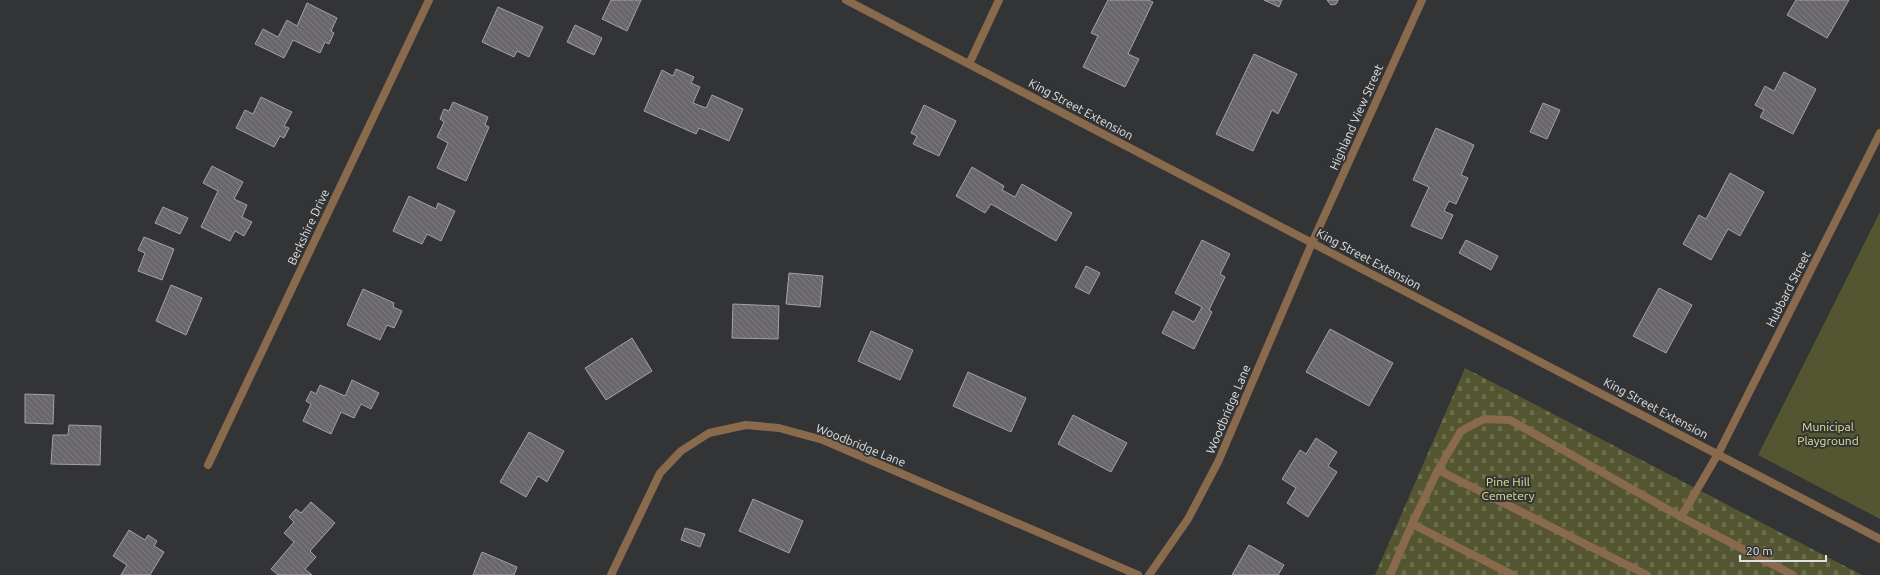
<svg xmlns="http://www.w3.org/2000/svg" width="1880" height="575" font-family="Ubuntu,sans-serif">
<style>
.cemetery{fill:url(#cemetery-stones)}
.park{fill:#545631}
.building{fill:url(#building-back-hatch);stroke:#a4a2a5}
.lines{fill:none;stroke-linecap:round;stroke-linejoin:round}
.service{stroke:#896a4c;stroke-width:8}
.minor{stroke:#896a4c;stroke-width:8}
.labels{text-anchor:middle;dominant-baseline:central;stroke-width:4;stroke-linejoin:round;paint-order:stroke}
.street-label{font-size:12px;fill:#dfe0e2;stroke:#323436}
.park-label{font-size:12px;fill:#dee392;stroke:#323436}
</style>
<defs>
<pattern id="cemetery-stones" width="16" height="16" patternUnits="userSpaceOnUse"><rect width="16" height="16" fill="#545631"/><path d="M2 7V4a2 2 0 0 1 4 0v3zM10 15v-3a2 2 0 0 1 4 0v3z" fill="#6c6e4f"/></pattern>
<pattern id="building-back-hatch" width="6" height="6" patternUnits="userSpaceOnUse"><rect width="6" height="6" fill="#69676a"/><path d="M-1 5l2 2M0 0l6 6M5-1l2 2" fill="none" stroke="#7e7c7f"/></pattern>
</defs>
<rect width="100%" height="100%" fill="#323436"/>
<path class="cemetery" d="M1465 368 1862 575H1375Z"/>
<path class="park" d="M1880 212V519L1758 455Z"/>
<g class="building">
<path d="M611 0H641L627 31 602 19Z"/>
<path d="M1108 0H1148L1153 2 1128 54 1139 59 1125 87 1083 67 1098 36 1091 33Z"/>
<path d="M1264 0H1282L1279 7Z"/>
<path d="M1327 0H1338V1L1336 4 1331 5Z"/>
<path d="M1796 0H1849L1827 38 1787 15Z"/>
<path d="M307 3 337 18 331 31 334 33 329 44 325 42 320 53 293 40 284 58 255 44 263 29 278 37 287 20 297 26Z"/>
<path d="M498 7 543 27 529 57 517 51 514 57 482 42Z"/>
<path d="M575 25 602 38 594 55 567 42Z"/>
<path d="M1254 54 1297 74 1278 114 1272 110 1253 151 1216 134Z"/>
<path d="M676 69 694 77 691 83 700 87 693 103 706 108 712 95 743 109 729 141 699 128 696 134 644 111 662 70 673 76Z"/>
<path d="M1784 72 1816 89 1793 134 1760 117 1764 110 1755 105 1765 86 1774 91Z"/>
<path d="M261 97 292 112 284 126 289 128 284 138 280 136 274 147 236 128 245 110 253 114Z"/>
<path d="M453 102 488 117 485 125 489 127 466 181 437 168 448 143 437 137 444 122 440 119 444 109 449 111Z"/>
<path d="M1543 103 1560 110 1547 139 1530 132Z"/>
<path d="M924 105 956 121 939 156 913 144 917 136 911 133Z"/>
<path d="M1436 128 1474 145 1461 175 1468 178 1456 204 1449 201 1444 211 1453 215 1442 239 1411 226 1429 187 1413 180Z"/>
<path d="M212 166 243 182 234 199 247 205 242 217 252 222 244 236 235 231 230 241 201 227 218 191 203 183Z"/>
<path d="M972 167 1004 186 1002 190 1015 197 1022 184 1072 213 1056 241 991 204 985 213 956 196Z"/>
<path d="M1730 173 1764 192 1740 236 1728 229 1711 260 1683 244 1699 215 1706 219Z"/>
<path d="M409 196 436 209 438 203 455 211 441 241 427 234 422 244 393 231Z"/>
<path d="M163 207 188 218 180 234 155 223Z"/>
<path d="M144 237 174 249 162 280 138 271 145 253 138 250Z"/>
<path d="M1202 240 1230 254 1220 274 1225 277 1209 310 1212 312 1194 349 1162 333 1173 311 1194 322 1202 307 1175 293Z"/>
<path d="M1466 240 1498 256 1491 270 1459 253Z"/>
<path d="M1086 266 1100 273 1089 294 1075 287Z"/>
<path d="M789 273 823 276 820 307 786 304Z"/>
<path d="M171 285 202 298 186 335 156 321Z"/>
<path d="M1659 288 1692 305 1666 353 1633 336Z"/>
<path d="M363 289 394 303 393 307 402 311 394 328 387 325 380 340 347 325Z"/>
<path d="M733 304 779 306 778 339 732 338Z"/>
<path d="M1330 329 1393 363 1369 406 1306 372Z"/>
<path d="M871 331 913 350 900 380 858 361Z"/>
<path d="M632 338 652 371 606 400 585 368Z"/>
<path d="M968 372 1026 398 1011 432 953 406Z"/>
<path d="M352 380 379 393 371 409 361 404 354 418 341 412 331 434 303 421 311 404 306 401 311 391 316 394 320 385 345 396Z"/>
<path d="M25 394 54 395 53 424 25 423Z"/>
<path d="M1073 415 1127 443 1111 472 1058 444Z"/>
<path d="M69 425 101 426 100 465 51 464 53 435H68Z"/>
<path d="M529 432 564 451 547 482 538 476 526 497 500 482Z"/>
<path d="M1316 438 1337 452 1328 466 1337 472 1308 517 1287 503 1296 488 1282 479 1300 450 1306 454Z"/>
<path d="M753 499 803 521 789 553 739 531Z"/>
<path d="M311 502 335 523 310 551 316 557 305 569 312 575H278L271 569 294 542 284 533 294 522 289 517 296 509 301 513Z"/>
<path d="M685 528 705 534 700 547 681 540Z"/>
<path d="M129 530 145 540 148 535 157 541 154 546 164 552 150 575H121L127 565 113 556Z"/>
<path d="M1249 545 1284 565 1278 575H1232Z"/>
<path d="M482 552 517 567 514 575H473Z"/>
</g>
<g class="lines">
<g class="service">
<path d="M1438 470 1647 575"/>
<path d="M1681 517 1793 575"/>
<path d="M1391 573 1412 524"/>
<path d="M1513 575 1412 524 1438 470 1461 431 1484 419 1510 420 1681 517 1718 454"/>
</g>
<g class="minor">
<path d="M846 0 1880 539"/>
<path d="M969 64 999 0"/>
<path d="M1718 454 1880 133"/>
<path d="M208 465 429 0"/>
<path d="M611 575 660 473 681 451 709 433 746 425 779 428 823 440 1138 575"/>
<path d="M1149 575 1188 519 1218 462 1312 243 1422 0"/>
</g>
</g>
<g class="labels">
<g class="street-label">
<text transform="translate(1081 109) rotate(28)">King Street Extension</text>
<text transform="translate(1356 117) rotate(-66)">Highland View Street</text>
<text transform="translate(308 227) rotate(-65)">Berkshire Drive</text>
<text transform="translate(1369 259) rotate(28)">King Street Extension</text>
<text transform="translate(1788 289) rotate(-63)">Hubbard Street</text>
<text transform="translate(1656 408) rotate(28)">King Street Extension</text>
<text transform="translate(1228 409) rotate(-67)">Woodbridge Lane</text>
<text transform="translate(861 445) rotate(22)">Woodbridge Lane</text>
</g>
<g class="park-label">
<text x="1828" y="426">Municipal<tspan x="1828" dy="14">Playground</tspan></text>
<text x="1508" y="481">Pine Hill<tspan x="1508" dy="14">Cemetery</tspan></text>
</g>
</g>
<path d="M1740 555v6h86v-6" fill="none" stroke="#dfe0e2" stroke-width="2"/>
<text x="1746" y="555" font-size="12" fill="#dfe0e2" stroke="#323436" stroke-width="3" paint-order="stroke">20 m</text>
</svg>
